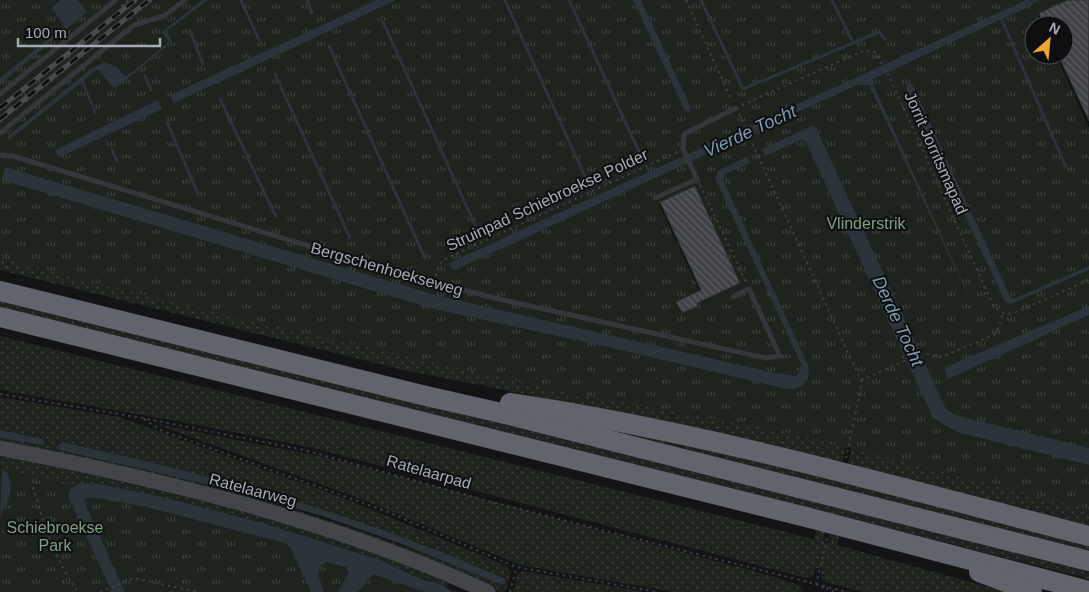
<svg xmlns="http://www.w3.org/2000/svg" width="1089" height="592" font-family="Helvetica,sans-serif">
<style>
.grass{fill:url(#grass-dots);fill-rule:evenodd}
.park{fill:url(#park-tufts);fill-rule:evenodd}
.water{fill:#2a343a}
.shadow{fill:#0007}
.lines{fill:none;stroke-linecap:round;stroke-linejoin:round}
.stream{stroke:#2a343a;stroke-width:3}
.building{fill:url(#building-back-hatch);stroke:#2e2e32}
.path{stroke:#3b3d42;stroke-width:2;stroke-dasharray:2.5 4;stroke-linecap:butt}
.lane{stroke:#35363b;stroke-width:5}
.secondary{stroke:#43454b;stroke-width:15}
.highway{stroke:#61646c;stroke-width:20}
.rail-casing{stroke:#484a50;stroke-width:5}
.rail{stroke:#0f0f11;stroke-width:3;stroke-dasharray:9;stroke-linecap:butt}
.labels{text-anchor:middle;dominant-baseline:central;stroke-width:4;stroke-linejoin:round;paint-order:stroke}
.street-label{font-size:16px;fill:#a5acb6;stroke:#0f0f11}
.park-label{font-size:16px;fill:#7ca17c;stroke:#0f0f11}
.water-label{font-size:18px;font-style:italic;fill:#7c9cb2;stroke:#0f0f11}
</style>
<defs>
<pattern id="grass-dots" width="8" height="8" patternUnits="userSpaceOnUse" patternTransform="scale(1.25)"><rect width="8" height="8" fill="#1c241d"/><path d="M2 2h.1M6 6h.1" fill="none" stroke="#3a413c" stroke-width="1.8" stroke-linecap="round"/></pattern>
<pattern id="park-tufts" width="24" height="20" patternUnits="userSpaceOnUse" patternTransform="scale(1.25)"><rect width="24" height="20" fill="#1c241d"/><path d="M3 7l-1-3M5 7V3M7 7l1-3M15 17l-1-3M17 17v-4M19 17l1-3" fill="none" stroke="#3a413c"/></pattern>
<pattern id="building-back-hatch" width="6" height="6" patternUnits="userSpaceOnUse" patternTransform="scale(1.25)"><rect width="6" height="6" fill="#404246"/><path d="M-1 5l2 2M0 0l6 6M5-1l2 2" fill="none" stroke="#595b5e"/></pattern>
</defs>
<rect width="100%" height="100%" fill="#141416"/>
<g class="grass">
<path d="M0 159 858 397 838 480 843 481 865 394 1089 465V553L873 517 1089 571V579L844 517 837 545 1006 592H863L825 582 821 578 822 569 816 568 813 576 806 578 313 448 193 424 0 390V336L814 539 821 512 0 307V299L663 444 592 424 642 417 403 370 0 270ZM830 514 835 515 828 543 823 541Z"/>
<path d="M0 397 119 417 338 496 505 565 511 572 506 591 500 592 439 566 0 444V438L41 445 42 439 0 430ZM62 442C213 475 363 516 505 579L506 581 502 585C393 539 286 504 171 475 135 466 98 454 60 450L58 447Z"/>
<path d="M156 424 324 457 769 575 801 586 803 592H674L520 565 366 501Z"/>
<path d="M0 453 225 504 351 542 449 583 446 587 420 579 381 560 259 522 163 497 87 483H80L0 592Z"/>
<path d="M523 571 645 592H513L517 574Z"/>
</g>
<g class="park">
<path d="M0 0H1089V509L778 430 559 391 209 311 0 258ZM1034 25H1064V55H1034Z"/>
<path d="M0 468 219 517 460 592H0Z"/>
</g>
<g class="water">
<path d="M60 0H78L87 12 0 84V78L64 26 52 8Z"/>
<path d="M202 0H208L167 31 172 42 117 87H113L98 69 85 79 84 83 97 113 95 114 82 84 78 85 9 140 8 136 92 68 105 62 117 67 125 76 131 73 169 42 162 32Z"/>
<path d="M377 0H396L174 103 170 95Z"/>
<path d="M633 0H641L691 108 689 112 685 111Z"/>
<path d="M1026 0H1030L1032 5 873 79 872 82 983 327 869 85H857L453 271 449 263Z"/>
<path d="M908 83 912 84 1011 298 1014 299 1089 266V270L1011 304 1005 302 906 88Z"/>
<path d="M158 100 162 109 58 158 55 150Z"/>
<path d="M812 126 816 128 946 409 955 415 1089 448V465L957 432 933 418 806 142 801 140 765 156 762 149Z"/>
<path d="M747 157 750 163 725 174 723 180 808 365C812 380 802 391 787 389L599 345 434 309 2 180 5 167 439 296 770 372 796 376 803 368 715 178 719 170Z"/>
<path d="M1089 306V315L948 379 944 368Z"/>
<path d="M0 430 42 439 45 443 41 445 0 438Z"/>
<path d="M62 442C213 475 363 515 505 579V583L502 585 399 543 322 516 223 488 60 450 58 445Z"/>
<path d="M2 468C18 479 9 503 0 515Z"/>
<path d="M80 483 98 484 163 497 259 522 381 560 420 579 443 585 452 592H425L373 574 358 592H338L349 572V568L327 562 320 566 318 574 324 592H311L289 545 285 543 143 506 89 497 84 500 87 508 125 592H112L68 496 70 489Z"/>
</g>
<g class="shadow">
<path d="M1071 0H1089V128L1056 55H1064V25H1042L1038 16Z"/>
<path d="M694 187 738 283 695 303 696 306 681 313 676 303 700 292 659 204Z"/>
</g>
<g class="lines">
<g class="stream">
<path d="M241 0 259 40"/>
<path d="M307 0 312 13"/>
<path d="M505 0 587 181"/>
<path d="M569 0 642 158"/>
<path d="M701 0 743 89 879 32 885 39"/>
<path d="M832 0 853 43"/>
<path d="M1028 4 1037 0"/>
<path d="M1001 18 1066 167"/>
<path d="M383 22 475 225"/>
<path d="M190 31 203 64"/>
<path d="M329 46 425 258"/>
<path d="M275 74 350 238"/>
<path d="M145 76 151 90"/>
<path d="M220 99 276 217"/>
<path d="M167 122 198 194"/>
<path d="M112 149 117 161"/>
</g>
</g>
<g class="building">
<path d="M1068 0H1089V121L1058 55H1064V25H1044L1039 13Z"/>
<path d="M695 186 740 283 697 303 698 306 682 313 676 302 701 290 660 202Z"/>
</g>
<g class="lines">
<g class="path">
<path d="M686 0 732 101"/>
<path d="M121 6 129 0"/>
<path d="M130 19 153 0"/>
<path d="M742 105 863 51 875 52 889 76 993 305C999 312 1004 315 1014 313L1089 280"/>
<path d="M739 114 862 383 846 458"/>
<path d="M0 122 91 49"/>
<path d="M700 185 746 282"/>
<path d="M436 276 439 265 443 260 677 152"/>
<path d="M861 380 923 353 942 357 995 334 998 329 1003 313"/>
<path d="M0 394 142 418 304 450 488 501 847 592"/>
<path d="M144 419 160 430 388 512 516 567 658 592"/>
<path d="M33 487C45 528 53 556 78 592"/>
<path d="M816 585 827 538"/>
<path d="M822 586 824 592"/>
<path d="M826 588 834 592"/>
<path d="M100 592 134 578 198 592"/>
<path d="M510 592 516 568"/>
</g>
<g class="lane">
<path d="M0 94 116 0"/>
<path d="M0 133 134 25 164 16 185 0"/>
<path d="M0 155 13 156 407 276 503 300 765 358 780 356 749 289 733 297"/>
<path d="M655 198 697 179 683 149 684 134 736 108"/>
</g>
<path class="secondary" d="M0 448C166 480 334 521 488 592"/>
<g class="highway">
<path d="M0 291 426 396 497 412 1089 561"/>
<path d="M0 317 806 517 1089 591"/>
<path d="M510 403C705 432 898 487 1089 536"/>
<path d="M979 572 1032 592"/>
</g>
<g class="rail-casing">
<g id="rail">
<path d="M0 108 135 0"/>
<path d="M0 119 149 0"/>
</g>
</g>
<use href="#rail" class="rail"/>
</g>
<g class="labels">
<g class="street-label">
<text transform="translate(936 153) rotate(66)">Jorrit Jorritsmapad</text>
<text transform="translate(547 200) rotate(-25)">Struinpad Schiebroekse Polder</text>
<text transform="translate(387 269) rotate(16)">Bergschenhoekseweg</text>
<text transform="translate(429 472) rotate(16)">Ratelaarpad</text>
<text transform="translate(253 490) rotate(15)">Ratelaarweg</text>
</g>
<g class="park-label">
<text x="866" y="223">Vlinderstrik</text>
<text x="55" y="527">Schiebroekse<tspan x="55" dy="18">Park</tspan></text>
</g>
<g class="water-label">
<text transform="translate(750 131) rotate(-25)">Vierde Tocht</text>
<text transform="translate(898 321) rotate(65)">Derde Tocht</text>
</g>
</g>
<g transform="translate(1049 40) rotate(27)"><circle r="24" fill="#0f0f11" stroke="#4b4e53"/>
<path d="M0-4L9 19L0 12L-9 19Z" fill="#f3a52e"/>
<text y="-8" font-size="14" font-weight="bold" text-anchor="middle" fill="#a5acb6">N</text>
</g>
<path d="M18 38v8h142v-8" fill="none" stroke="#a5acb6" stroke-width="2.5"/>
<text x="25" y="38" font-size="15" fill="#a5acb6" stroke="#0f0f11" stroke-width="4" paint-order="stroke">100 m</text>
</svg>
